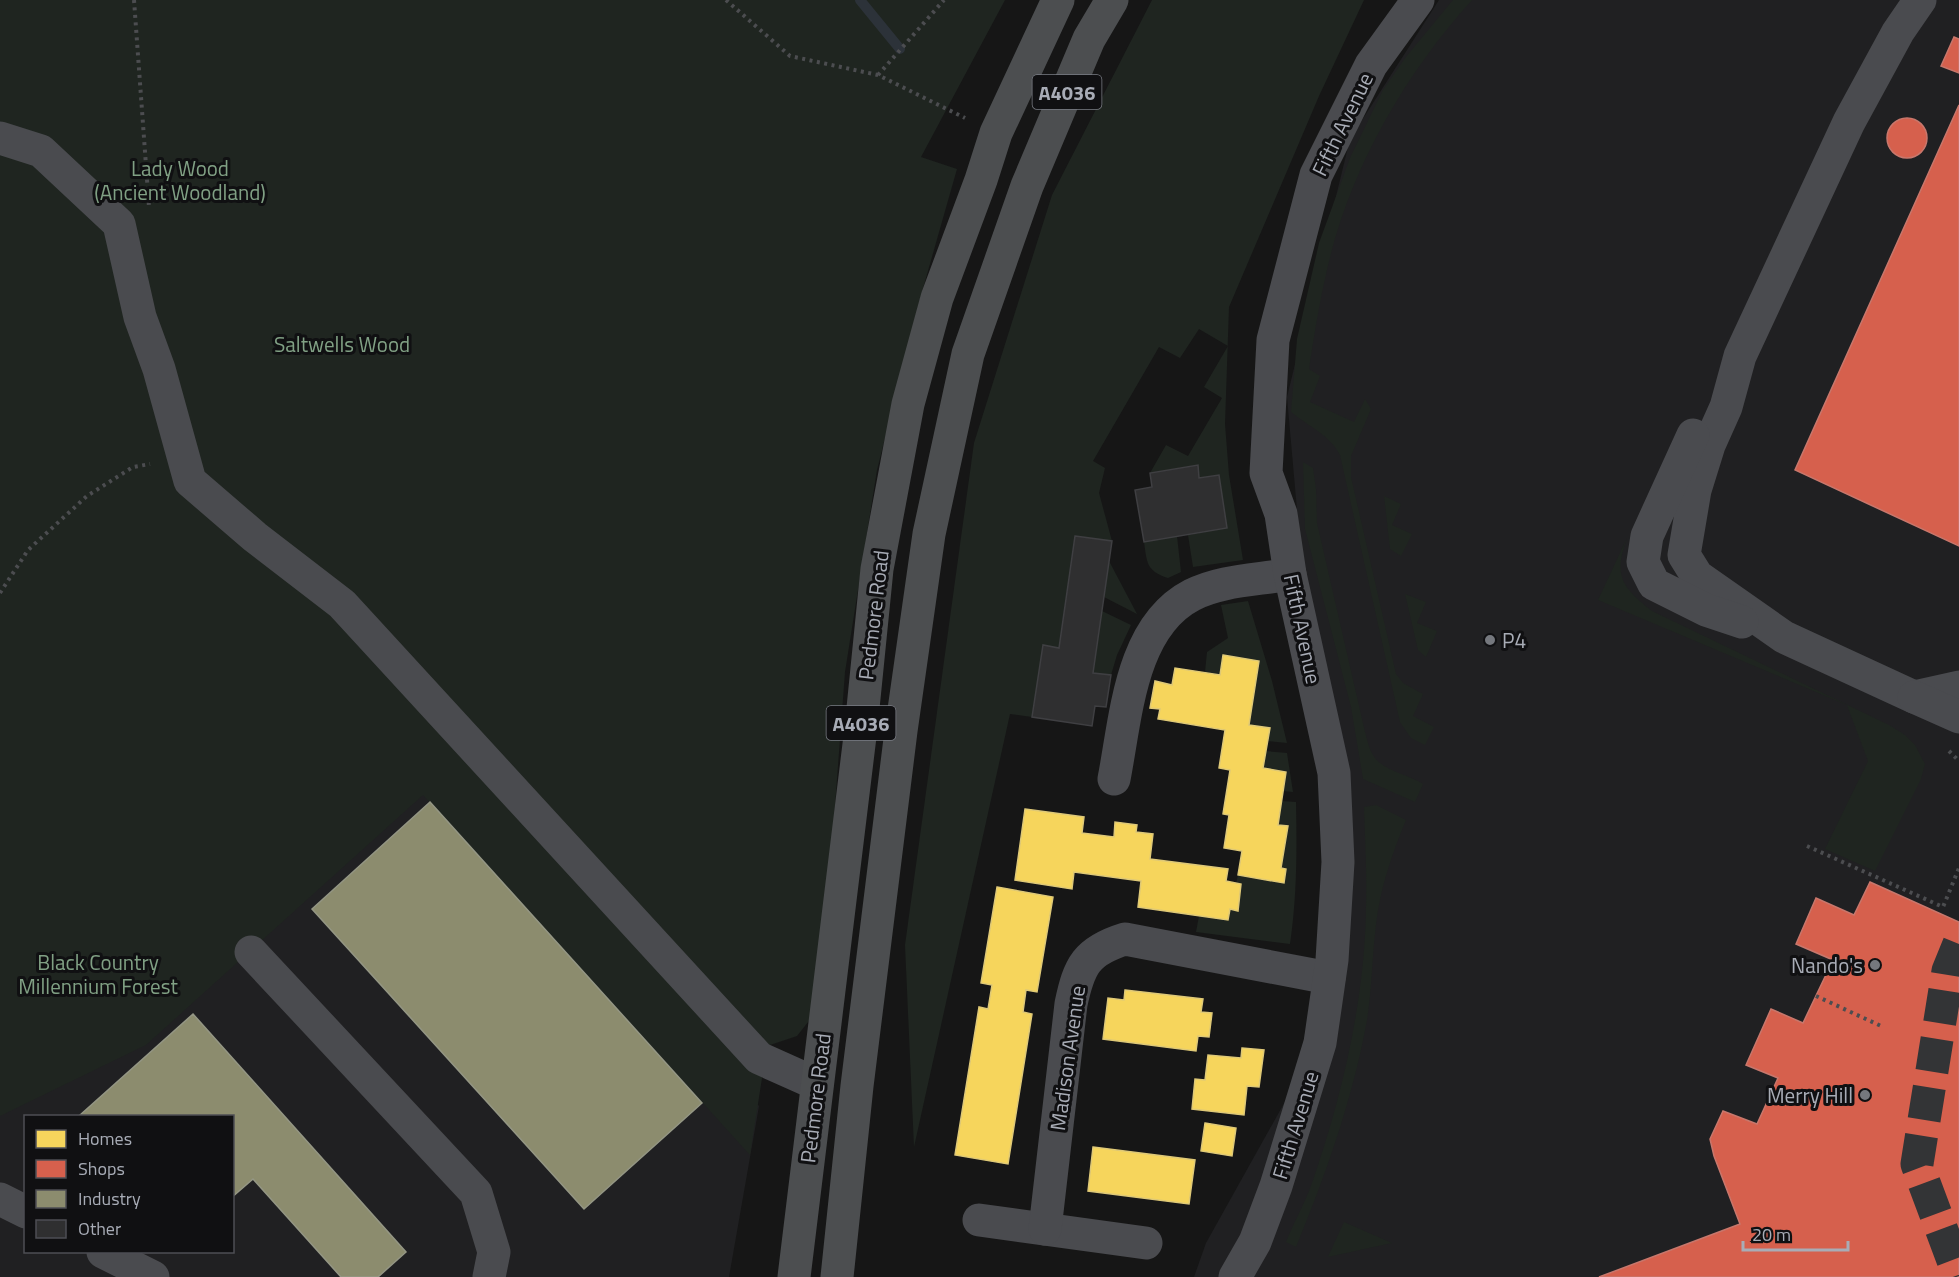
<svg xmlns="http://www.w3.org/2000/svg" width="1959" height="1277" font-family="'Titillium Web',sans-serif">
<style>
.built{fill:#202022;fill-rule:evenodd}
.green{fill:#1f2520}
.homes{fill:#f6d55c;stroke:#dfc977;stroke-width:1.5}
.shops{fill:#d6604d;stroke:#c8776c;stroke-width:1.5}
.industry{fill:#8c8c6e;stroke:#949684;stroke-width:1.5}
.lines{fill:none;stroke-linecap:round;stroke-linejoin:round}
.stream{stroke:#2c3239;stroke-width:10}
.building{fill:#2f2f30;stroke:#3f3f42;stroke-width:1.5}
.minor-tunnel{stroke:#333436;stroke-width:33;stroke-dasharray:33 16;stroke-linecap:butt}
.path{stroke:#4c4d50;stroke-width:4;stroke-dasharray:3 4.5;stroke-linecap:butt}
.minor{stroke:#4a4b4f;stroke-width:33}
.highway{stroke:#4c4e50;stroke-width:33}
.poi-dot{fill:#75787e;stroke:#101012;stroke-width:2}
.labels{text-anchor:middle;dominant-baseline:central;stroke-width:6;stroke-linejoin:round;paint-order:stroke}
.shield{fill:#101012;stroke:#7a7d85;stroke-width:1.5}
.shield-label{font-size:20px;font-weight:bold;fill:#a8acb6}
.street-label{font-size:21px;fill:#a8acb6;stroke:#101012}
.park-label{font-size:21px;fill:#80a084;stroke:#101012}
.poi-label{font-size:21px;fill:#a8acb6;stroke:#101012;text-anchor:end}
</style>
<rect width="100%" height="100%" fill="#161616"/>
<g class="built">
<path d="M1439 0H1959V1277H1194L1206 1243 1292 1089 1326 945 1316 724 1287 397 1350 139Z"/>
<path d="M409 718 759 1106 729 1277H0V1058ZM26 1116H232V1252H26Z"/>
</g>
<g class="green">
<path d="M0 0H1005L921 157 957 169 918 306 877 470 845 672 820 1007 797 1036 767 1046 750 1155 423 795 146 1045 0 1116Z"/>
<path d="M1152 0H1364L1319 96 1229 307 1225 424 1229 475 1243 560 1193 567 1188 535 1227 528 1219 475 1199 478 1197 465 1150 473 1166 445 1188 456 1222 398 1204 387 1228 346 1199 329 1180 358 1159 347 1093 461 1105 468 1099 493 1112 541 1075 536 1059 648 1043 646 1032 717 1010 714 914 1147 905 945 974 443 1052 195Z"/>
<path d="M1453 0H1472C1404 75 1349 171 1327 270 1319 303 1314 336 1309 369L1320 376 1310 402 1354 422 1365 399 1371 409 1351 456V477L1396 674 1403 683 1423 694 1413 716 1434 727 1425 745 1411 738 1400 722 1340 455C1330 435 1308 426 1291 412L1297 339 1319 243 1350 158 1383 90 1406 57Z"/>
<path d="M1303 462 1313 468 1316 489 1317 523 1365 732C1367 739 1369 749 1373 755 1382 771 1408 774 1423 784L1415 802 1363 779 1351 707 1305 529Z"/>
<path d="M1384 496 1401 504 1392 525 1412 534 1401 556 1390 549Z"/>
<path d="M1177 536 1181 572 1168 578C1146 571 1147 562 1144 542Z"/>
<path d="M1627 538C1613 576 1622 587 1652 611L1889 725 1905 735 1915 745 1925 764 1921 779 1875 871 1825 849 1868 761 1847 705 1598 600Z"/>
<path d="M1109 561 1137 614 1104 597Z"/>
<path d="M1405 594 1426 602 1417 623 1437 631 1426 657 1418 650Z"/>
<path d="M1248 601 1272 681 1287 743 1268 741 1270 728 1249 725 1259 661 1223 655 1220 675 1205 672 1207 652 1228 638 1221 605Z"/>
<path d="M1102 611 1131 625 1117 655 1111 675 1093 673Z"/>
<path d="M1266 751 1287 753 1293 792 1283 791 1286 772 1263 768Z"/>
<path d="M1281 801 1296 802C1297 850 1297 897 1290 944L1196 932 1199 916 1228 919 1238 875 1284 883 1281 868 1288 827 1278 825Z"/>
<path d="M1376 805 1406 820C1392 854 1380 888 1376 925 1372 957 1372 988 1367 1020 1353 1098 1326 1174 1296 1247L1286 1242C1294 1222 1305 1203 1312 1183 1342 1097 1365 999 1366 907 1367 874 1365 840 1364 807Z"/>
<path d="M1344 1222 1392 1243 1328 1257Z"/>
</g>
<g class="homes">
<path d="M1223 655 1259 661 1249 725 1270 728 1263 768 1286 772 1278 825 1288 826 1281 868 1286 869 1284 883 1238 875 1242 851 1224 848 1229 815 1223 814 1230 770 1219 768 1225 730 1158 719 1160 709 1150 708 1155 681 1172 685 1175 668 1220 675Z"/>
<path d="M1025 809 1084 817 1082 833 1114 837 1115 822 1137 825 1136 832 1153 834 1150 859 1228 869 1226 881 1241 884 1238 911 1230 909 1228 920 1138 907 1141 881 1074 872 1072 889 1015 880Z"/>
<path d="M997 887 1053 897 1037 992 1026 990 1023 1012 1032 1014 1008 1164 955 1155 979 1007 988 1009 992 985 981 983Z"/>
<path d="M1125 990 1203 999 1201 1012 1212 1013 1209 1037 1198 1036 1196 1051 1103 1039 1108 998 1124 1000Z"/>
<path d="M1242 1048 1264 1050 1259 1087 1247 1086 1244 1115 1192 1109 1195 1079 1205 1080 1208 1055 1241 1058Z"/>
<path d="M1205 1123 1236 1128 1232 1156 1201 1151Z"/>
<path d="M1093 1147 1195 1160 1189 1204 1088 1191Z"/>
</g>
<g class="shops">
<path d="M1954 37 1959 39V73L1941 66Z"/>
<path d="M1959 105V546L1795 470Z"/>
<circle cx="1907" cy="138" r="20"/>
<path d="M1870 882 1959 922V1277H1599L1740 1224 1714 1156 1710 1139 1723 1111 1757 1124 1778 1078 1746 1065 1771 1009 1803 1023 1833 960 1796 944 1816 898 1854 915Z"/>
</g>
<g class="industry">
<path d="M430 802 702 1103 584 1209 312 909Z"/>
<path d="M193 1014 406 1252 378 1277H341L253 1179 232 1197V1116H79Z"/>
</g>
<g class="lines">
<path class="stream" d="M860 0 900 49"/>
</g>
<g class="building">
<path d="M1198 465 1199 478 1219 475 1227 528 1144 542 1135 490 1152 487 1150 473Z"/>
<path d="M1075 536 1112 541 1093 673 1111 675 1106 707 1095 706 1092 726 1032 717 1043 645 1059 648Z"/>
</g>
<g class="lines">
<path class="minor-tunnel" d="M1959 944 1948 971 1917 1164 1959 1276"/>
<g class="path">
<path d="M134 0 149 207"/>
<path d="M726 0 790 56 878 75 965 118"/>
<path d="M878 75 944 0"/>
<path d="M0 593 28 550 87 496 133 467 150 464"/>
<path d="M1949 751 1959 761"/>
<path d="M1807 846 1943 907 1959 868"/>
<path d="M1816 996 1881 1026"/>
</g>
<g class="minor">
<path d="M1920 0 1898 32 1849 122 1740 356 1726 407 1709 445 1695 490 1684 555 1697 576 1784 637 1914 697 1959 687"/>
<path d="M0 138 41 151 119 224 140 317 159 369 190 481 255 537 342 604 759 1058 817 1084"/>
<path d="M1693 435 1647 536 1643 562 1654 584 1706 610 1742 622"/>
<path d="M1914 697 1959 717"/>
<path d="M1114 779C1126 718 1130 627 1192 595 1221 580 1258 580 1290 574"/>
<path d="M251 952 476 1193 494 1252 489 1277"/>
<path d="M0 1199 26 1212"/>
<path d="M979 1220 1146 1243"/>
<path d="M1045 1229 1071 1004C1079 966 1086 951 1125 939L1329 978"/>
<path d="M103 1252 153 1277"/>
<path d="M1235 1277 1255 1242 1276 1186 1320 1043 1332 960 1338 862 1334 773 1290 574 1281 514 1266 473 1273 340 1316 175 1371 65 1418 0"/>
</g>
<g class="highway">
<path d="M794 1277 861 728 877 569 908 404 937 298 981 180 996 133 1058 0"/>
<path d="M837 1277 857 1086 901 731 929 534 968 354 1027 186 1089 39 1112 0"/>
</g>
</g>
<g class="poi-dot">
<circle cx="1490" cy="640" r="6"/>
<circle cx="1875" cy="965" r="6"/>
<circle cx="1865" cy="1095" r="6"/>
</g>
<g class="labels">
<g class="shield">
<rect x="1032.5" y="75" width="69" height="34" rx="4.5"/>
<rect x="826.5" y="706" width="69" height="34" rx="4.5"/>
</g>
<g class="shield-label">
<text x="1067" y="92">A4036</text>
<text x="861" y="723">A4036</text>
</g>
<g class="street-label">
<text transform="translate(1342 124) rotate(-64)">Fifth Avenue</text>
<text transform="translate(873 615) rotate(-83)">Pedmore Road</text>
<text transform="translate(1303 629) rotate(78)">Fifth Avenue</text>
<text transform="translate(1067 1058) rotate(-82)">Madison Avenue</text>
<text transform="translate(815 1098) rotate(-83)">Pedmore Road</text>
<text transform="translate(1295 1125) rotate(-73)">Fifth Avenue</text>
</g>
<g class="park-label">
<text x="180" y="168">Lady Wood<tspan x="180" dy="24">(Ancient Woodland)</tspan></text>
<text x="342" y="344">Saltwells Wood</text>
<text x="98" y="962">Black Country<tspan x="98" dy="24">Millennium Forest</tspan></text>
</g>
<g class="poi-label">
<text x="1502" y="640" text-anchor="start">P4</text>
<text x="1863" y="965">Nando's</text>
<text x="1853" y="1095">Merry Hill</text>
</g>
</g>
<rect x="24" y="1115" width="210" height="138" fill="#101012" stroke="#4d4e54" stroke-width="1.5"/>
<rect x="36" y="1130" width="30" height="18" fill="#f6d55c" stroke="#4d4e54" stroke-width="1.5"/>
<text x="78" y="1145" font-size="18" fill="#a8acb6">Homes</text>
<rect x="36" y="1160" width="30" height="18" fill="#d6604d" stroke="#4d4e54" stroke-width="1.5"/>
<text x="78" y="1175" font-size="18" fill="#a8acb6">Shops</text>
<rect x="36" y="1190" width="30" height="18" fill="#8c8c6e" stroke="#4d4e54" stroke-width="1.5"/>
<text x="78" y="1205" font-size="18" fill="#a8acb6">Industry</text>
<rect x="36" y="1220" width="30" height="18" fill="#2f2f30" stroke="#4d4e54" stroke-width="1.5"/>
<text x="78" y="1235" font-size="18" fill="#a8acb6">Other</text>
<path d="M1743 1241v9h105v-9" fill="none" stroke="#a8acb6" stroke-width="3"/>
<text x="1752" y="1241" font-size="18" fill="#a8acb6" stroke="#101012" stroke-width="4.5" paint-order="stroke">20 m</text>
</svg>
